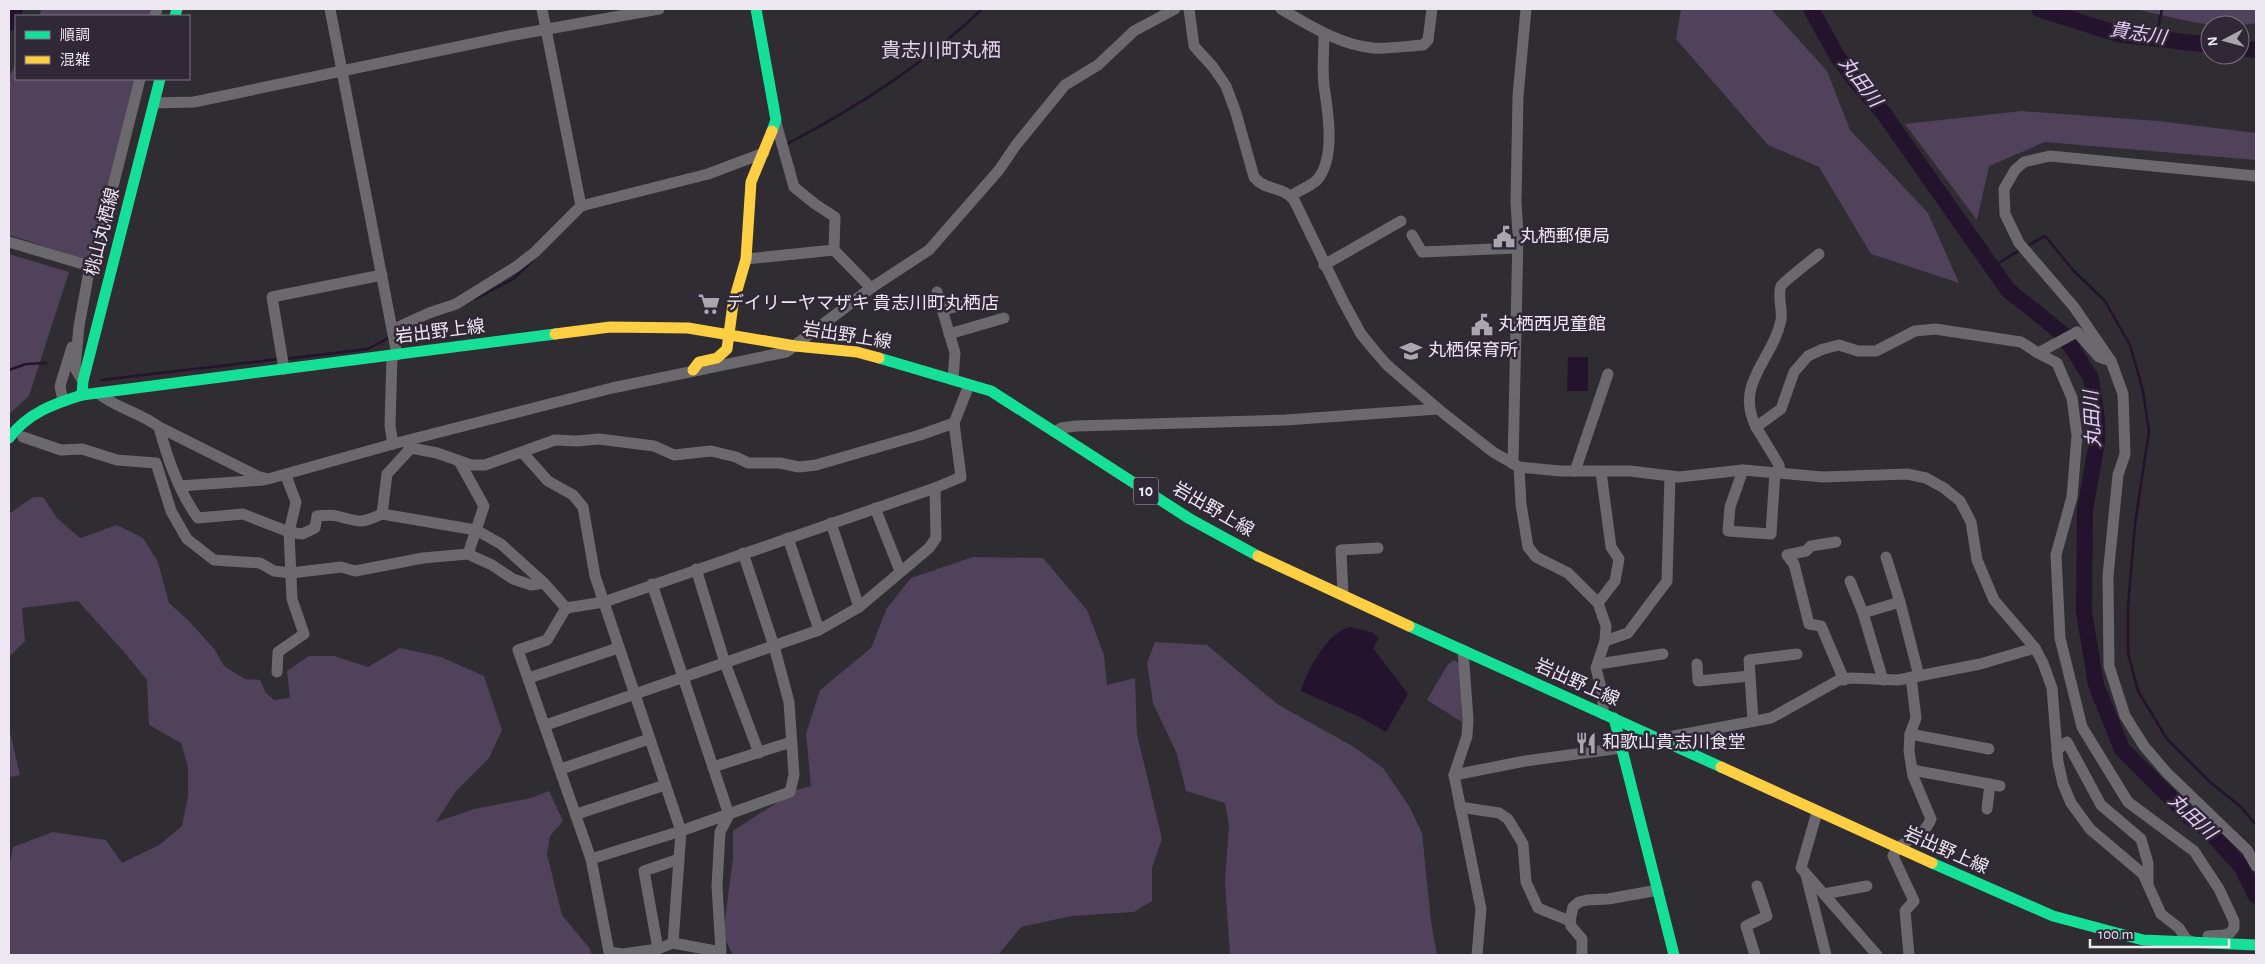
<svg xmlns="http://www.w3.org/2000/svg" width="2265" height="964" font-family="'Alegreya Sans','Noto Sans JP',sans-serif">
<style>
.green{fill:#51425b}
.water{fill:#23132d}
.lines{fill:none;stroke-linecap:round;stroke-linejoin:round}
.stream{stroke:#23132d;stroke-width:2.5}
.river{stroke:#23132d;stroke-width:16}
.street{stroke:#6b686e;stroke-width:11}
.fast{stroke:#16e098;stroke-width:11}
.slow{stroke:#ffcf43;stroke-width:11}
.labels{text-anchor:middle;dominant-baseline:central;stroke-width:5;stroke-linejoin:round;paint-order:stroke}
.shield{fill:#302836;stroke:#b4aeb9;stroke-width:1}
.shield-label{font-size:16px;font-weight:bold;fill:#ece7f1}
.street-label{font-size:18px;fill:#ece7f1;stroke:#302836}
.poi-label{font-size:18px;fill:#ece7f1;stroke:#302836;text-anchor:start}
.water-label{font-size:19px;font-style:italic;fill:#e9cefc;stroke:#302836}
.quarter-label{font-size:20px;fill:#e0d5e8;stroke:#302836}
</style>
<rect width="100%" height="100%" fill="#2f2c32"/>
<g class="green">
<path d="M42 9H162L160 16H39Z"/>
<path d="M1681 9H1771L1827 71 1850 130 1928 213 1959 283 1871 254 1819 167 1768 145 1676 39Z"/>
<path d="M2135 9H2256V23C2216 31 2176 18 2135 9Z"/>
<path d="M16 63V79H144L97 263 9 235V78Z"/>
<path d="M2022 111 2158 121 2256 133V160L2045 142 1989 166 1977 220 1905 124Z"/>
<path d="M9 254 69 272 29 396 9 414Z"/>
<path d="M33 497H43L57 518 80 538 117 525 143 538 158 562 169 603 189 621 215 650 224 666 245 679 260 680 266 693 274 700 290 698 287 671 309 656H334L368 667 400 648 441 657 484 676 502 730 489 758 456 791 436 822 474 809 531 798 549 791 563 821 550 836 547 854 562 915 590 949 592 955H9V867L13 847 53 832 106 840 122 863 159 845 182 826 188 796V767L181 743 149 725 147 680 125 653 78 601 22 608 25 641 9 657V514Z"/>
<path d="M973 557 1043 558 1087 610 1104 655 1107 685 1135 678 1137 734 1162 839 1152 868V901L1134 912 1071 916 1021 927 998 955H733L723 935 733 858V831L796 790 811 786 806 734 820 690 871 648 887 608 911 578Z"/>
<path d="M1155 642 1207 645 1277 704 1354 747 1383 768 1409 806 1422 833 1431 922 1437 955H1230L1225 881 1229 825 1225 803 1186 791 1177 754 1153 703 1147 663Z"/>
<path d="M1454 660 1460 664 1462 722 1427 700 1448 664Z"/>
<path d="M9 728 20 775 9 777Z"/>
</g>
<g class="water">
<path d="M1568 357H1588V391H1567Z"/>
<path d="M1350 627 1371 632 1379 638 1373 648 1408 694 1386 732 1360 717 1301 691C1306 671 1329 631 1350 627Z"/>
</g>
<g class="lines">
<g class="stream">
<path d="M2156 38 2162 9"/>
<path d="M785 145C856 108 924 65 982 9"/>
<path d="M2027 246 2045 236 2073 270 2105 301 2130 345 2143 391 2149 431 2135 524 2128 606V653L2138 691 2167 739 2210 782 2241 807 2256 825"/>
<path d="M1992 267 2020 250"/>
<path d="M475 299 513 279 532 261"/>
<path d="M284 359 368 349 390 337"/>
<path d="M9 370 26 364 46 363"/>
<path d="M101 380 279 359"/>
</g>
<g class="river">
<path d="M1811 9 1837 56 1854 79 1884 114 2008 290 2063 334 2091 378 2097 419V442L2085 510 2084 612 2096 685 2122 749 2192 819 2209 831 2241 866 2256 896"/>
<path d="M2039 9 2118 34 2210 45"/>
<path d="M9 23 15 9"/>
<path d="M2240 48 2256 50"/>
</g>
<g class="street">
<path d="M330 9 397 355"/>
<path d="M542 9 581 206"/>
<path d="M1189 9 1194 46 1213 67 1226 86 1236 113 1254 177C1265 191 1283 186 1294 200L1343 301 1361 334 1374 350 1387 365 1438 409 1493 452 1519 467 1560 471H1630L1679 477 1743 470 1823 477 1907 474 1926 478 1944 488 1960 501 1971 522 1977 560 1994 600 2035 648 2043 663 2052 688 2058 762 2063 784 2071 803 2090 829 2143 874 2161 914 2179 928 2188 942 2191 941"/>
<path d="M1281 9C1309 25 1340 45 1373 48 1389 49 1407 46 1423 45L1428 40 1432 9"/>
<path d="M155 16 157 9"/>
<path d="M154 103 194 102 509 36 659 9"/>
<path d="M776 123 794 187 815 204 835 217 834 250 871 288"/>
<path d="M2256 176 2050 156 2024 162 2015 170 2004 189 2005 214 2019 243 2074 307 2111 361 2123 394 2125 454 2118 475 2108 576 2109 666 2125 716 2144 746 2167 773 2247 850 2256 866"/>
<path d="M1291 196C1298 191 1311 186 1317 180 1336 158 1328 112 1324 86 1322 69 1324 50 1324 33"/>
<path d="M1412 235 1422 252 1517 248"/>
<path d="M9 242 90 266"/>
<path d="M746 259 834 250"/>
<path d="M1324 265 1401 221"/>
<path d="M937 292 955 353 953 379"/>
<path d="M942 310 960 306"/>
<path d="M392 330 429 313 456 304 517 266 535 252 581 206 708 174 764 153"/>
<path d="M949 334 1004 318"/>
<path d="M2038 353 2057 363 2072 398 2077 436 2072 497 2056 555 2060 638 2082 727 2128 802 2194 851 2219 889 2234 921V928L2230 933 2224 935 2208 936"/>
<path d="M392 356 390 426 393 444"/>
<path d="M284 369 272 297 382 275"/>
<path d="M83 381 75 368 79 326 90 266 102 230 140 79"/>
<path d="M98 393C115 408 140 412 159 427L257 476 268 479 393 444 612 388 786 352 871 288 929 250 999 170 1016 145 1065 85 1098 65 1134 31 1175 9"/>
<path d="M63 401 60 386 72 347"/>
<path d="M159 427C167 457 180 494 198 518L243 514 289 532 302 534 315 528 317 516C323 516 330 514 337 516 359 521 358 525 382 514L476 530 501 544 544 583"/>
<path d="M1756 427C1734 383 1773 360 1781 320 1783 310 1777 296 1781 286 1783 282 1812 260 1819 254"/>
<path d="M1055 432 1061 428 1076 426 1286 420 1438 409"/>
<path d="M23 437 61 450 82 449 117 460 156 463 171 511 187 539 214 560 260 563 274 571 291 573 341 567 355 571 423 558 468 554 492 565 513 579 531 585 544 583 566 608"/>
<path d="M406 442 411 448 437 453 471 465H485L555 440 577 441 599 439 654 446 674 455 711 451 736 457 748 463H780L799 467 816 465 920 435 954 423"/>
<path d="M522 452 548 481 573 495 583 507 595 576 681 831 673 943"/>
<path d="M459 461 484 506 468 554"/>
<path d="M1513 464 1518 235 1516 202 1518 96 1526 9"/>
<path d="M1519 467 1521 504 1528 547 1536 557 1568 573 1598 603 1606 626 1605 641 1596 668 1603 696V714"/>
<path d="M1743 470 1730 507 1728 531 1771 534 1775 472"/>
<path d="M1575 471 1608 374"/>
<path d="M1780 472 1779 465 1756 427 1781 409 1794 372 1808 356 1823 349 1839 345 1858 351H1876L1915 331 1935 329 2021 342 2038 353 2077 332 2099 357 2111 361"/>
<path d="M180 486 264 480"/>
<path d="M875 508 900 571"/>
<path d="M382 514 387 474 411 448"/>
<path d="M831 523 859 607"/>
<path d="M788 538 819 630"/>
<path d="M1836 542 1811 546 1806 551 1787 555 1794 564 1809 624 1821 626 1844 680"/>
<path d="M1886 557 1900 602 1919 676"/>
<path d="M696 569 725 663 759 753"/>
<path d="M1850 581 1863 613 1883 680"/>
<path d="M1343 595 1341 550 1378 548"/>
<path d="M1598 603 1615 581 1619 559 1611 547 1601 472"/>
<path d="M566 608 547 640 518 650 591 859 609 952 622 954 658 949 673 943 721 952 717 886 720 832 729 815 652 584"/>
<path d="M566 608 604 602 935 488 961 477 954 423 969 385"/>
<path d="M1863 613 1900 602"/>
<path d="M1605 641 1628 633 1667 581 1670 476"/>
<path d="M1463 650 1468 720 1467 736 1454 775 1481 909 1477 955"/>
<path d="M1598 664 1663 654"/>
<path d="M1697 664 1698 681 1750 676"/>
<path d="M277 672 278 652 304 634 292 599 289 532 296 502 286 476"/>
<path d="M529 678 618 648"/>
<path d="M1753 721 1749 660 1797 654"/>
<path d="M546 725 819 630 859 607 929 548 936 538 935 488"/>
<path d="M1910 734 1989 749"/>
<path d="M1664 741 1674 736 1771 718 1839 680 1851 678 1898 680 1980 664 2035 648"/>
<path d="M2057 750 2067 742 2101 805 2141 839 2148 863V883"/>
<path d="M713 767 791 742"/>
<path d="M561 769 649 739"/>
<path d="M1912 770 2000 786"/>
<path d="M1454 775 1525 761 1621 748"/>
<path d="M1460 807 1499 813 1508 819 1523 844 1526 882 1538 908 1570 921"/>
<path d="M1987 809 1990 784"/>
<path d="M1817 812 1801 868 1877 955"/>
<path d="M577 814 665 785"/>
<path d="M591 859 681 831 790 792 794 775 789 702 774 646 743 553"/>
<path d="M1806 875 1826 955"/>
<path d="M1824 894 1867 886"/>
<path d="M658 949 644 871 679 859"/>
<path d="M1582 955V939L1571 926 1570 921 1573 907 1579 902 1587 900 1608 899 1658 890"/>
<path d="M1755 955 1746 926 1767 916 1757 886"/>
<path d="M1909 955 1905 911 1914 901 1893 856C1901 838 1923 840 1931 819L1913 776 1909 751 1910 734 1916 718 1911 677"/>
</g>
<g class="fast">
<path d="M756 9 776 120 772 131"/>
<path d="M175 16 177 9"/>
<path d="M879 358 991 391 1190 519 1258 556"/>
<path d="M82 395 83 381 160 79"/>
<path d="M9 438C28 413 53 404 82 395L555 334"/>
<path d="M1409 626 1721 767"/>
<path d="M1614 718 1674 955"/>
<path d="M1932 863 2053 916 2143 940 2256 945"/>
</g>
<g class="slow">
<path d="M555 334 610 327 688 328 795 346 857 352 879 358"/>
<path d="M693 370 699 362 717 358 727 349 733 304 746 259 751 182 772 131"/>
<path d="M1258 556 1409 626"/>
<path d="M1721 767 1932 863"/>
</g>
</g>
<defs>
<g id="civic-bare" transform="scale(1.725)"><path d="M-.6-6.5H3V-4.5H.6V-3L4-1V1h2V6H-6V1h2V-1L-.6-3ZM-1.2 2.5V6h2.4V2.5Z" fill="#aaa6ae" stroke="#302836" stroke-width="2.5" paint-order="stroke"/></g>
<g id="supermarket-bare" transform="scale(1.725)"><path d="M-6-5.5h2.5l.6 2H6L4.5 2H-2.5L-4.4-4H-6ZM-1.5 3.2a1.3 1.3 0 1 0 .1 0ZM3 3.2a1.3 1.3 0 1 0 .1 0Z" fill="#aaa6ae" stroke="#302836" stroke-width="2.5" paint-order="stroke"/></g>
<g id="school-bare" transform="scale(1.725)"><path d="M0-5L7-2L0 1L-7-2ZM-4 1L0 2.5L4 1V4Q0 6-4 4Z" fill="#aaa6ae" stroke="#302836" stroke-width="2.5" paint-order="stroke"/></g>
<g id="restaurant-bare" transform="scale(1.725)"><path d="M-5-6h1v4h1v-4h1v4h1v-4h1v5L-1.5 .5V6h-2V.5L-5-1ZM5-6V6H3V1.5H1.5Q1.5-4 5-6Z" fill="#aaa6ae" stroke="#302836" stroke-width="2.5" paint-order="stroke"/></g>
</defs>
<g fill-rule="evenodd">
<use href="#civic-bare" x="1504" y="237"/>
<use href="#supermarket-bare" x="709" y="304"/>
<use href="#civic-bare" x="1482" y="325"/>
<use href="#school-bare" x="1411" y="351"/>
<use href="#restaurant-bare" x="1586" y="743"/>
</g>
<g class="labels">
<rect class="shield" x="1133.5" y="477.5" width="25" height="27" rx="4"/>
<g class="shield-label">
<text x="1146" y="491">10</text>
</g>
<g class="street-label">
<text transform="translate(103 232) rotate(-76)">桃山丸栖線</text>
<text transform="translate(440 332) rotate(-7)">岩出野上線</text>
<text transform="translate(847 336) rotate(9)">岩出野上線</text>
<text transform="translate(1213 510) rotate(30)">岩出野上線</text>
<text transform="translate(1577 683) rotate(24)">岩出野上線</text>
<text transform="translate(1946 851) rotate(24)">岩出野上線</text>
</g>
<g class="poi-label">
<text x="1520" y="237">丸栖郵便局</text>
<text x="726" y="304">デイリーヤマザキ 貴志川町丸栖店</text>
<text x="1498" y="325">丸栖西児童館</text>
<text x="1428" y="351">丸栖保育所</text>
<text x="1602" y="743">和歌山貴志川食堂</text>
</g>
<g class="water-label">
<text transform="translate(2138 34) rotate(9)">貴志川</text>
<text transform="translate(1860 82) rotate(53)">丸田川</text>
<text transform="translate(2093 419) rotate(-93)">丸田川</text>
<text transform="translate(2192 817) rotate(43)">丸田川</text>
</g>
<g class="quarter-label">
<text x="941" y="51">貴志川町丸栖</text>
</g>
</g>
<rect width="2265" height="964" fill="none" stroke="#ece7f1" stroke-width="20"/>
<rect x="15" y="15" width="175" height="65" fill="#302836" stroke="#7b7481"/>
<rect x="25" y="31" width="25" height="8" fill="#16e098" stroke="#7b7481"/>
<text x="60" y="40" font-size="15" fill="#ece7f1">順調</text>
<rect x="25" y="56" width="25" height="8" fill="#ffcf43" stroke="#7b7481"/>
<text x="60" y="65" font-size="15" fill="#ece7f1">混雑</text>
<g transform="translate(2225 40) rotate(264)"><circle r="24" fill="#302836" stroke="#7b7481"/>
<path d="M0-4L9 19L0 12L-9 19Z" fill="#aaa6ae"/>
<text y="-8" font-size="14" font-weight="bold" text-anchor="middle" fill="#ece7f1">N</text>
</g>
<path d="M2090 939v8h139v-8" fill="none" stroke="#ece7f1" stroke-width="2.5"/>
<text x="2098" y="939" font-size="15" fill="#ece7f1" stroke="#302836" stroke-width="4" paint-order="stroke">100 m</text>
</svg>
